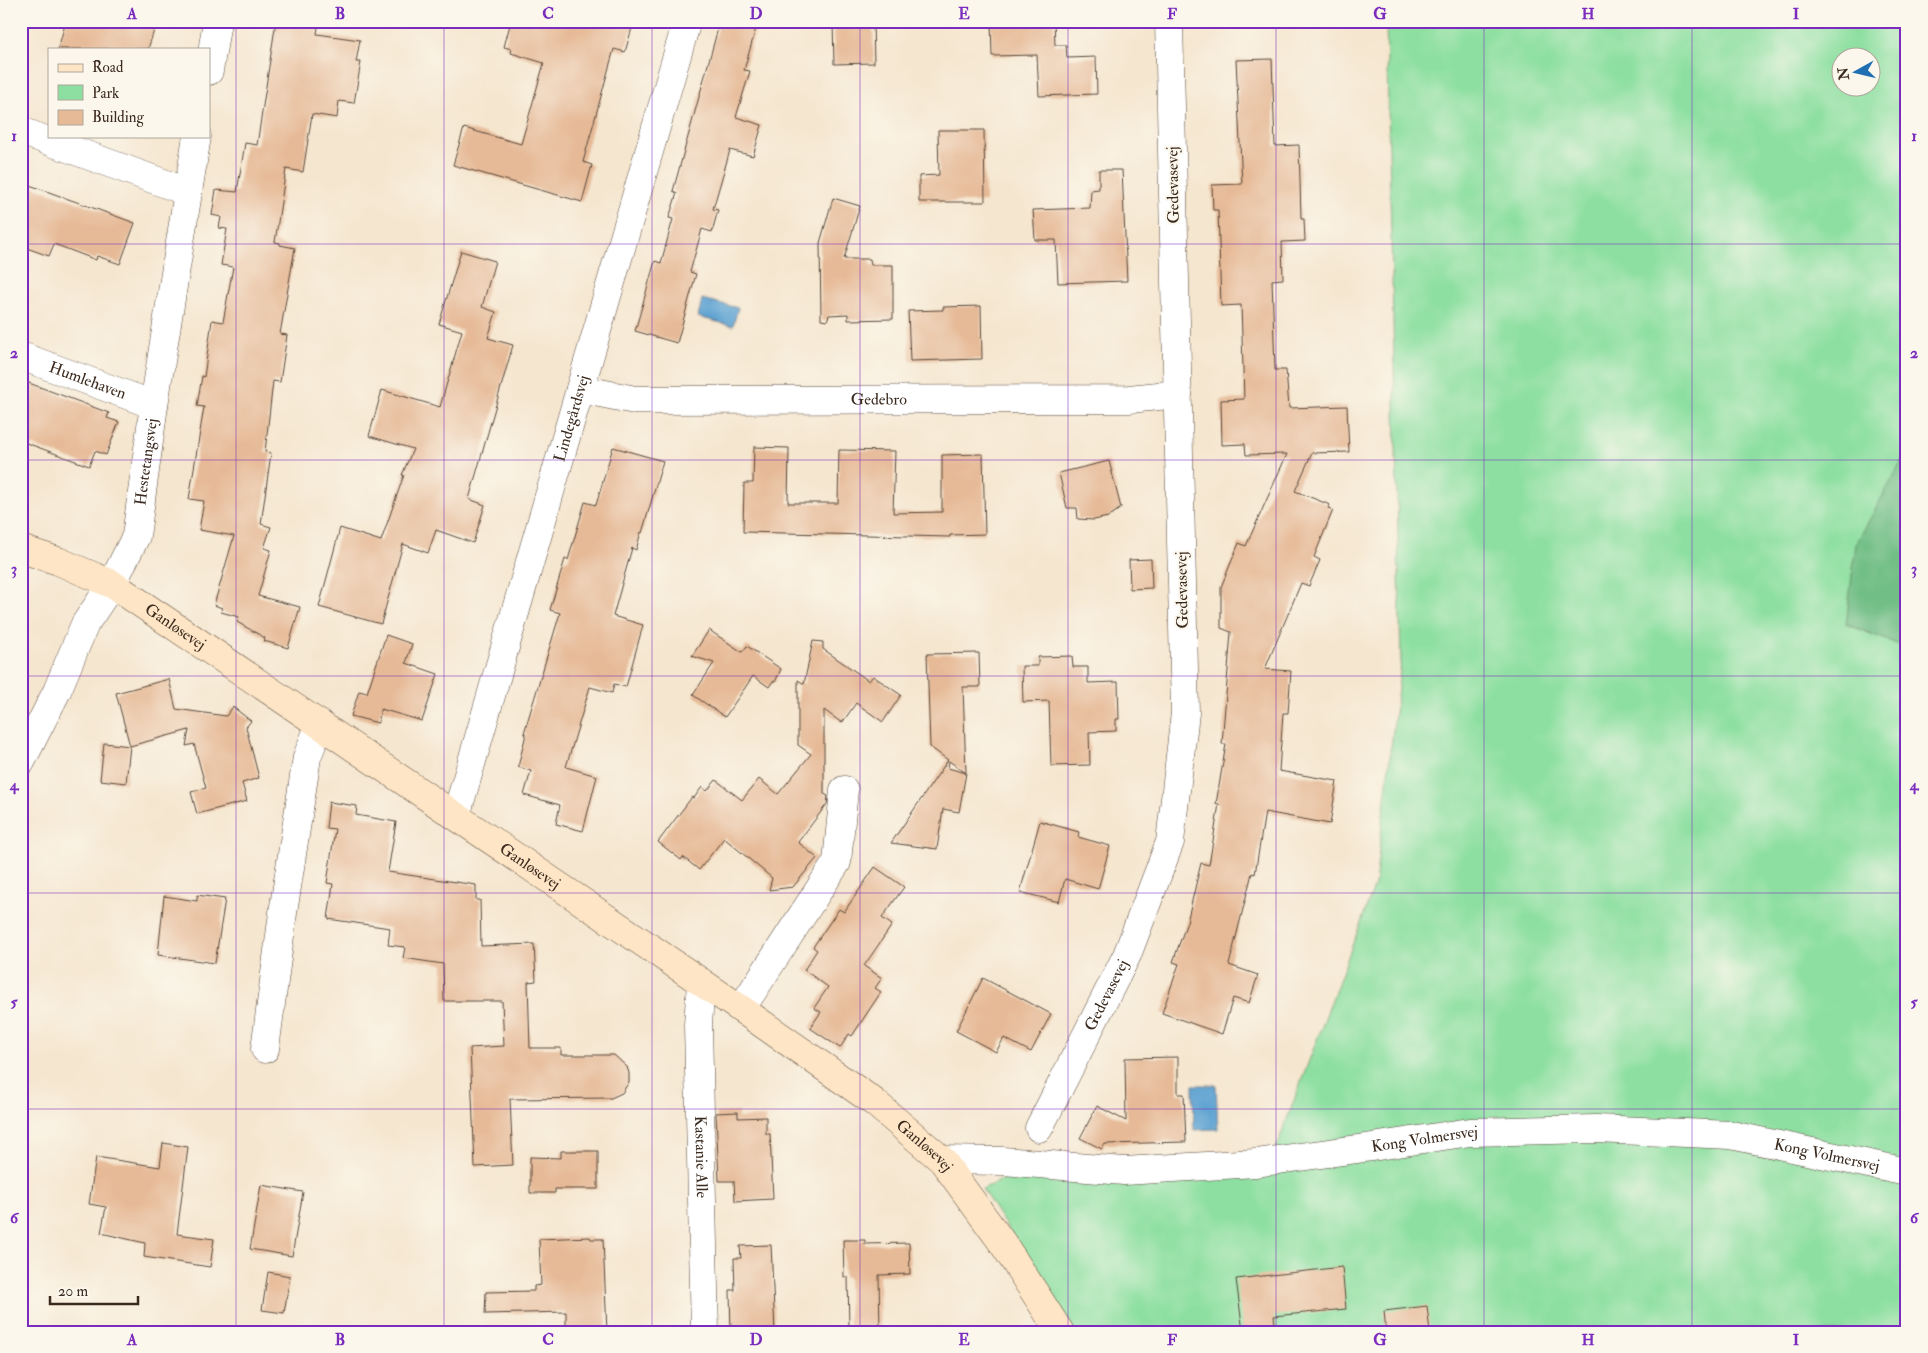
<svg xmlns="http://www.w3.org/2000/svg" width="1928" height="1353" font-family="'IM FELL Double Pica',serif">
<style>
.green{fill:#8cdfa0;stroke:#64845f;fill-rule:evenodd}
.forest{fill:#71be86;stroke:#567452}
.water{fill:#5ba1d1;stroke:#4b6678}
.building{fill:#e6ba97}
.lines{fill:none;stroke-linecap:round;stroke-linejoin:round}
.street-casing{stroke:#574639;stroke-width:29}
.secondary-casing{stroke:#574639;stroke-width:29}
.street{stroke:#fff;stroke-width:28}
.secondary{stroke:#fde5c5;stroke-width:28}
.grid{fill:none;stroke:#7b2cbf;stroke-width:1;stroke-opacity:0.55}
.labels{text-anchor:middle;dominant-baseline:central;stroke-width:4;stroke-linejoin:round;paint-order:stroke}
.street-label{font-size:16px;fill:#3b2a1e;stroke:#fbf7ec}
.neatline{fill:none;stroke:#7b2cbf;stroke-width:2}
.grid-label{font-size:16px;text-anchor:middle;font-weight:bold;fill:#7b2cbf}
</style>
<rect width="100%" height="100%" fill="#fbf7ec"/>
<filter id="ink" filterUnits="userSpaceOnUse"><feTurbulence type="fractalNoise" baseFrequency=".02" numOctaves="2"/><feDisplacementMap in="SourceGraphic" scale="10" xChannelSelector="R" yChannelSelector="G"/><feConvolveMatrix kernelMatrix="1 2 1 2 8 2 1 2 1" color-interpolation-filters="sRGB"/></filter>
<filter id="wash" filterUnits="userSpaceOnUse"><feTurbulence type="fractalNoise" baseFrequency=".0096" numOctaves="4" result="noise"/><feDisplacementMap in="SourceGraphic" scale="20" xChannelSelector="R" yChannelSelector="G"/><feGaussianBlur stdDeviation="1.12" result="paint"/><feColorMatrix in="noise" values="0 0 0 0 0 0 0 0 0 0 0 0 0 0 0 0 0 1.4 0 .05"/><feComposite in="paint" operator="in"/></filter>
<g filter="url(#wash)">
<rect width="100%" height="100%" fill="#f5e6cf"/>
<path class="green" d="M1386 21H1907V452L1846 624 1907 648V1332H1075L982 1189 1008 1177 1134 1180 1275 1151 1375 885 1401 662ZM1840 58H1870V88H1840Z"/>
<path class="forest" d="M1907 452V648L1846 624 1856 544Z"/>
<g class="water">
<path d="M702 299 738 308 733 326 698 317Z"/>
<path d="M1193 1085H1216L1218 1129 1194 1130Z"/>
</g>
<g id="blocks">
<g class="building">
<path d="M66 21H157L148 49H58Z"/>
<path d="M276 21H319L317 34 360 40 356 62H361L354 103 339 101 337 118 312 114 303 172 286 169 275 242 280 243V245L295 248 280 334 287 335 280 382 273 381 265 452 271 453 261 524 271 527 264 548 271 550 258 596 300 607 288 648 264 641 265 638 237 622 239 617 221 612 222 608 214 605 234 536 199 530 204 501 189 499 204 407 197 406 202 376 204 377 212 320 223 322 233 267 221 265 227 229 219 228 221 217 212 215 216 190 237 192 245 143 257 145Z"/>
<path d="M511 21H634L625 52 614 49 583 162 592 165 582 202 453 165 464 128 521 144 544 63 511 53 512 49 504 47Z"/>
<path d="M720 21H758L744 70 750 71 736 117 762 125 753 156 730 150 713 209 718 210 712 232 702 229 690 272 696 274 677 343 635 331 655 261 661 263 673 219 669 218 677 193 673 191Z"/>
<path d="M833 21H873L874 63 834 64Z"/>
<path d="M991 21H1054L1055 45H1066L1067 58 1096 57 1097 94 1039 96 1037 55 992 56Z"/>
<path d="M1272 59 1275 146 1299 145 1301 219H1304L1305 241 1282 242 1283 279 1272 280 1275 370H1286L1289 408 1347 406 1349 452 1312 453 1295 491 1330 505 1328 508 1333 510 1314 557 1320 560 1309 586 1301 583 1265 669 1291 671 1288 713H1283L1279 771 1337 781 1330 824 1265 812 1255 874 1252 873 1229 965 1258 975 1249 1003 1233 998 1222 1034 1162 1013 1179 964 1173 962 1187 922 1201 863 1209 865 1219 804H1216L1226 744H1222L1231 632 1221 628V587L1239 543 1246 546 1287 454 1246 455 1245 444 1222 445 1221 400 1244 399 1241 305 1221 306 1218 210H1213L1212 185 1242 184 1236 60Z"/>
<path d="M938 130H984L985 202H919V176L939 175Z"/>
<path d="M1099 170H1122L1127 281 1058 283 1056 240H1035L1033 210 1090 208 1091 190 1099 189Z"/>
<path d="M21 182 135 223 120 264 97 256 96 260 54 244 49 256 21 246Z"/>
<path d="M833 198 860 206 844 259H870L871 265H893V319L848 320V314L829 315 827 321 821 320 820 243Z"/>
<path d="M461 251 495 261 482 307 496 312 488 338 513 345 469 499 485 505 473 543 436 530 428 553 403 544 381 624 319 607 340 528 381 541 404 475H402L413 449 369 436 382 390 440 407 462 331 439 324Z"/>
<path d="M981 306 982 359 910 361 908 311 943 310V307Z"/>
<path d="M21 380 109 413 107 418 119 422 106 455 95 451 89 466 21 441Z"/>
<path d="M613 447 663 461 642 533 641 532 636 550 632 548 613 616 643 625 626 687 614 684 612 693 590 687 566 767 597 776 583 831 556 824 560 805 524 795 531 771 518 767 526 734 524 733 560 613 550 610 565 559 568 560 585 502 596 505Z"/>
<path d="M754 447 789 448 788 503H838L839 450 895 451 893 513 942 512V455L983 454 985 534 950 535V537L743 532 744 483H753Z"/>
<path d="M1109 461 1121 508 1108 517 1094 520 1078 519 1077 508H1067L1059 473Z"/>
<path d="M1151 559 1152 588 1130 589 1129 560Z"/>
<path d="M709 630 742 652 747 646 781 669 775 682 773 681 769 687 753 676 725 717 693 695 714 663 692 656Z"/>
<path d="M386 635 412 644 406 663 438 674 422 721 381 709 378 723 351 716 359 691 367 693Z"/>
<path d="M813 641 823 642V649L869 681 873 676 901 695 883 722 856 703 842 723 824 710V794L828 796 827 804 798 842 817 858 793 887 769 890 772 878 724 838 699 870 683 857 681 860 658 842 692 797 694 798 702 787 707 791 716 780 742 800 759 779 778 794 811 754 798 745V680L804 684Z"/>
<path d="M979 653 980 687H963L966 773 949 761 948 768 966 773 959 812 943 809 937 849 891 843 948 760 930 747 927 654Z"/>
<path d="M1072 656 1073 667H1088V683L1118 682 1119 719H1116V731L1089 732 1090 765 1051 766 1049 701 1023 702 1022 666H1038V657Z"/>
<path d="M169 679 176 709 226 716 233 707 251 721 246 727 259 778 242 783 247 801 197 814 191 792 206 788 194 744 186 746 189 730 130 746 126 783 100 780 104 743 130 746 116 693Z"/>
<path d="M329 802 357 806 356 815 396 822 388 872 476 885V900H480L481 946 534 944 536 981 528 982 530 1048H561V1055H614L627 1067 629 1073V1082L622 1093 611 1098 510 1099 513 1165 475 1167 470 1048 504 1046 502 1001H444L443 964 403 958 405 947 388 945 390 928 328 919 333 884 327 883 335 829 326 828Z"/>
<path d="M1040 821 1079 832 1078 837 1110 846 1098 889 1065 879 1059 902 1020 892Z"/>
<path d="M875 867 904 887 882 918 892 925 864 966 882 978 875 988 881 992 852 1036 849 1034 840 1048 810 1028 821 1012 814 1008 828 987 804 970 817 950 813 947 839 909 844 912Z"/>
<path d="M197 895 225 899 215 963 158 955 164 896 197 901Z"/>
<path d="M983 978 1051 1014 1031 1052 1004 1038 996 1052 956 1031Z"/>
<path d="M1178 1057V1094H1184L1186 1142 1105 1144 1102 1149 1080 1138 1097 1106 1126 1121 1125 1058Z"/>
<path d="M738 1112V1118L766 1117V1134H770L773 1199 735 1201 734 1181H719L716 1113Z"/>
<path d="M163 1143 188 1147 177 1234 214 1239 210 1267 144 1257 145 1243 101 1233 106 1207 89 1204 96 1157 160 1167Z"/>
<path d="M561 1151H598V1189H555V1193H530V1157L561 1158Z"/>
<path d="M261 1185 303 1192 292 1256 250 1249Z"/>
<path d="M590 1237 591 1239H603L607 1332H578V1329H566V1312L485 1314 486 1292 534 1291V1286L541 1285 539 1239Z"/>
<path d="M843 1240H865V1244L909 1243 910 1274 879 1275 880 1332H857V1329H849L848 1277H844Z"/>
<path d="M771 1245 775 1332H731L730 1290H735L734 1258H741L740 1246Z"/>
<path d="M1342 1267 1346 1309 1274 1316 1276 1332H1243L1236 1279Z"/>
<path d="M268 1272 290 1276 284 1313 262 1310Z"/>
<path d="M1427 1306 1430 1332H1386L1384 1311Z"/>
</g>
</g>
</g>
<g filter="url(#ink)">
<use href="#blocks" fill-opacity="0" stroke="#574639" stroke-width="1"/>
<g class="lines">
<g class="street-casing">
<g id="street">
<path d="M209 71 217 21"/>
<path d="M21 131 188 192"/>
<path id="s1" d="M21 356 154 405"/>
<path id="s2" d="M580 389 635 400 1129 399 1178 394"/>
<path id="s3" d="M21 762 57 691 85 624 112 584 136 536 154 405 197 136"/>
<path id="s4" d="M456 816 687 21"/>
<path id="s5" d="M701 982 698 1025 705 1332"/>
<path d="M741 1009 837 862 844 790"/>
<path d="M265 1049 283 913 307 757 320 724"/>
<path id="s6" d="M1039 1128 1127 955 1170 842 1185 713 1169 21"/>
<path id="s7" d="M942 1160 1003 1161 1124 1171 1256 1163 1372 1147 1470 1132 1596 1129 1731 1135 1907 1172"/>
</g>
</g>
<g class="secondary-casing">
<g id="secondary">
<path id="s8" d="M21 549 58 561 112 584 741 1009 874 1102 942 1160 1004 1245 1060 1332"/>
</g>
</g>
<use href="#street" class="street"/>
<use href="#secondary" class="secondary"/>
</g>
</g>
<path class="grid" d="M236 21V1332M444 21V1332M652 21V1332M860 21V1332M1068 21V1332M1276 21V1332M1484 21V1332M1692 21V1332M21 244H1907M21 460H1907M21 676H1907M21 893H1907M21 1109H1907"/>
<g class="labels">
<g class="street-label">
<text transform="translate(1173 185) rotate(-91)">Gedevasevej</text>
<text stroke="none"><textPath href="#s1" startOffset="71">Humlehaven</textPath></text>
<text stroke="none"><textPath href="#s2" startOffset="300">Gedebro</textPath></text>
<text stroke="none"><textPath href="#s4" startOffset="414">Lindegårdsvej</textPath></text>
<text stroke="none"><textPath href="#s3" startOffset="329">Hestetangsvej</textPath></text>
<text transform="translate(1182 590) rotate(-91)">Gedevasevej</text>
<text stroke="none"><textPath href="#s8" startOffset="174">Ganløsevej</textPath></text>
<text stroke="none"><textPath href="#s8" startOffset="602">Ganløsevej</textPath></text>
<text stroke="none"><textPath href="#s6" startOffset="149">Gedevasevej</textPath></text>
<text stroke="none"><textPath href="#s7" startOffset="485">Kong Volmersvej</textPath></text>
<text stroke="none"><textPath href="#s8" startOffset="1086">Ganløsevej</textPath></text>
<text stroke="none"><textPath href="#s7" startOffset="890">Kong Volmersvej</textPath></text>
<text stroke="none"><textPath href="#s5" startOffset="175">Kastanie Alle</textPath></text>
</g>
</g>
<rect width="1928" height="1353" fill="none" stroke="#fbf7ec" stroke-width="55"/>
<rect x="48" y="48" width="162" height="90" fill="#fbf7ec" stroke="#aea59a"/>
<rect x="58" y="64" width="25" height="8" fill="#fde5c5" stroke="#aea59a"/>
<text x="92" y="72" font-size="15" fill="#3b2a1e">Road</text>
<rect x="58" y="85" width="25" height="15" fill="#8cdfa0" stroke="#aea59a"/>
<text x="92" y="98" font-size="15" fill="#3b2a1e">Park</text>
<rect x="58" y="110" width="25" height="15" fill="#e6ba97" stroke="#aea59a"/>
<text x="92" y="122" font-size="15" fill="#3b2a1e">Building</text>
<g transform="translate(1856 72) rotate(262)"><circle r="24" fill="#fbf7ec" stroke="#aea59a"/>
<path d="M0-4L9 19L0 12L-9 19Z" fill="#1f6fb2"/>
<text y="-8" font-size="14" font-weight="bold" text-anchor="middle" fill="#3b2a1e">N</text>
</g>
<path d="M50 1296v8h88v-8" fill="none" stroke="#3b2a1e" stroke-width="2.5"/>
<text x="58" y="1296" font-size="15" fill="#3b2a1e" stroke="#fbf7ec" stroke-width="4" paint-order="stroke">20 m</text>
<rect x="28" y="28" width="1872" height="1298" class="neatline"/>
<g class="grid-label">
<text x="132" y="19">A</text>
<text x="340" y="19">B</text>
<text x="548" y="19">C</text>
<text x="756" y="19">D</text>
<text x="964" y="19">E</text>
<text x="1172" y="19">F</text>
<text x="1380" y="19">G</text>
<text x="1588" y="19">H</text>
<text x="1796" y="19">I</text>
<text x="14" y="141">1</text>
<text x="1914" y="141">1</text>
<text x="14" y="358">2</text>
<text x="1914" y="358">2</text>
<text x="14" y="574">3</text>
<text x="1914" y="574">3</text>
<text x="14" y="790">4</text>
<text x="1914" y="790">4</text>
<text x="14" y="1007">5</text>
<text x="1914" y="1007">5</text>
<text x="14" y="1223">6</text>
<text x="1914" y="1223">6</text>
<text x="132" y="1345">A</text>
<text x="340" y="1345">B</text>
<text x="548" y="1345">C</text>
<text x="756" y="1345">D</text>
<text x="964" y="1345">E</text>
<text x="1172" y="1345">F</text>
<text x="1380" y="1345">G</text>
<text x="1588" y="1345">H</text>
<text x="1796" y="1345">I</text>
</g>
</svg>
